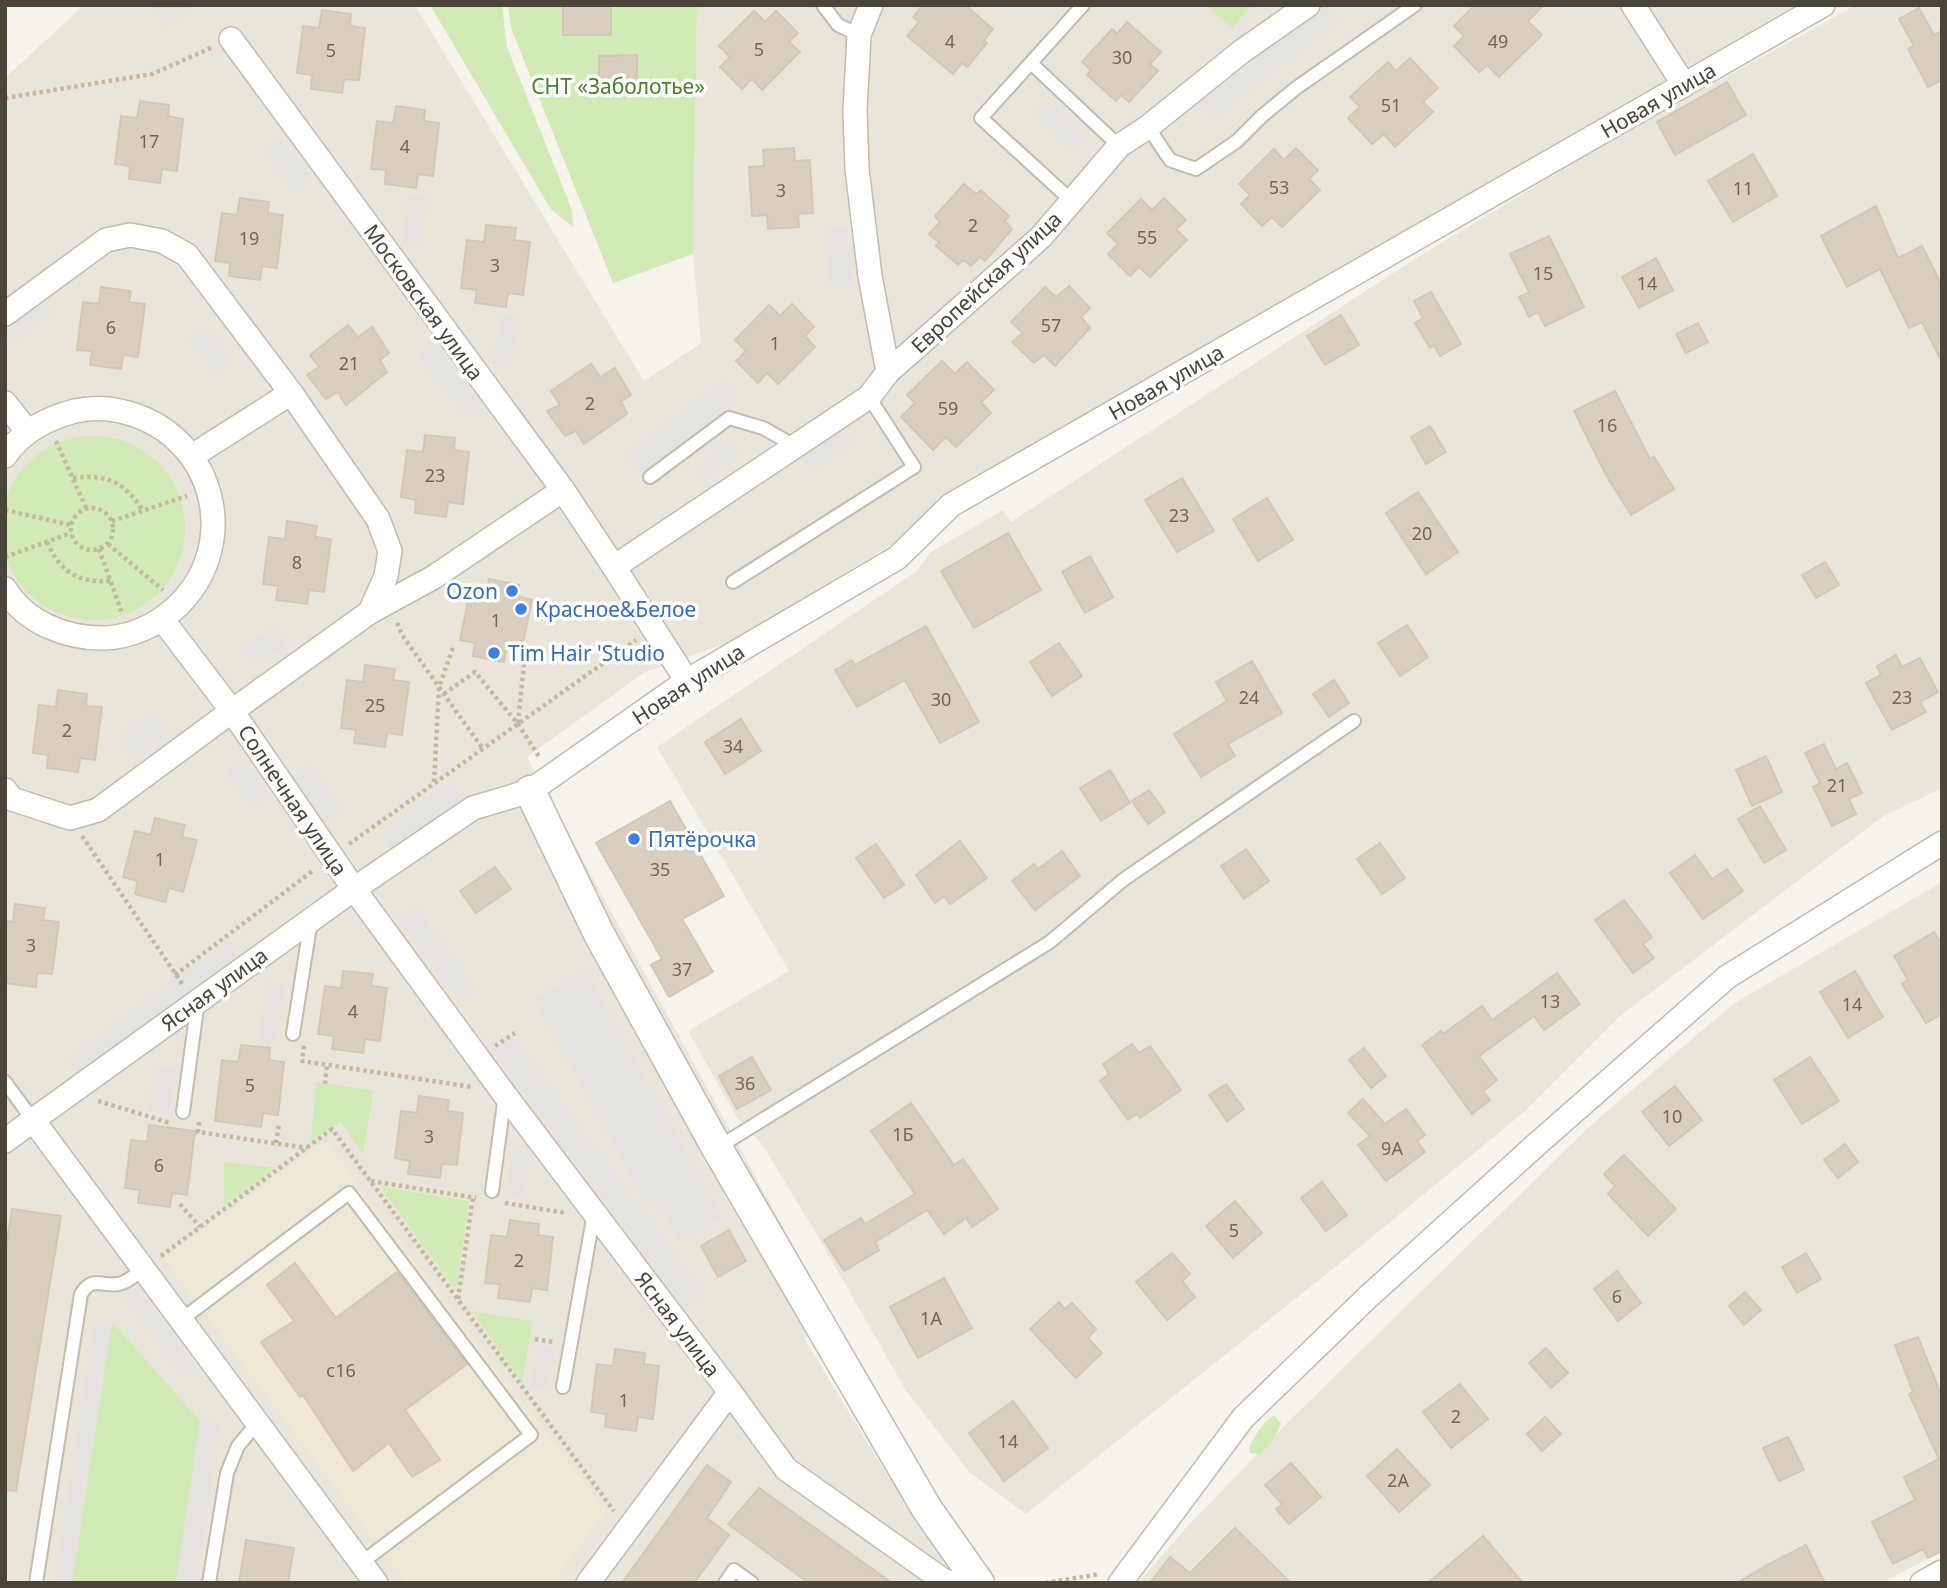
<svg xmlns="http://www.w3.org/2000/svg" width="1947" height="1588" font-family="'Noto Sans',sans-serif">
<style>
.residential{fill:#eae5da}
.education{fill:#efe8d6}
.green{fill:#d2eab5}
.parking{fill:#e5e3e0}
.building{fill:#d8cfc1;stroke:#d3c7b4;stroke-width:2}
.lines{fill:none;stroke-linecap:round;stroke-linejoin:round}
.service-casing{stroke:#c2bbae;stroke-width:16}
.minor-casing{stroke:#c2bbae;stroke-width:26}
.tertiary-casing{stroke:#c2bbae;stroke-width:33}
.path{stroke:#c4b79f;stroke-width:4.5;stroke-dasharray:3.5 3.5;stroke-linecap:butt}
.service{stroke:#fff;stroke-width:12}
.minor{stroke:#fff;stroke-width:23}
.tertiary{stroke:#fff;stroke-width:30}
.shop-dot{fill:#3f7fe0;stroke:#fff;stroke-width:2.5}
.labels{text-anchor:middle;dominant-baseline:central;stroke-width:7;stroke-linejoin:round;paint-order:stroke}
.number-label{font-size:18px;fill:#6e675b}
.park-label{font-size:21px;fill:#4a7f2a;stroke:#fff}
.street-label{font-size:21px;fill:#4b4439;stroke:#fff}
.shop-label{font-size:21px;fill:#366cbe;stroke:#fff;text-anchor:start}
</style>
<rect width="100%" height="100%" fill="#f6f3ec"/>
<g class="residential">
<path d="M84 5H415L644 381 701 343 693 254 697 5H1796L953 490 898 541 730 642 645 672 527 757 839 1330 804 1338 884 1470 964 1583H5V78Z"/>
<path d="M1856 5H1942V788L1882 817 1621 1015 1523 1113 1334 1268 1026 1514 969 1472 905 1389 817 1235 762 1144 736 1116 688 1031 789 971 657 747 917 571 931 552 1003 510 1011 522 1421 255 1614 139Z"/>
<path d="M1942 882V1551L1882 1583H1138L1185 1529 1293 1417 1590 1126 1733 1004Z"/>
</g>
<path class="education" d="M326 1141 606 1511 552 1583H407L164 1258Z"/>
<g class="green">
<path d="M430 5H502L507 47 572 210 573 227 550 208Z"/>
<path d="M508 5H697L693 254 613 283 511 28Z"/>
<path d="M1206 5H1251L1232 28Z"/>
<circle cx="93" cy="528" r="92"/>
<path d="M316 1082 373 1091 363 1154 341 1122 311 1140Z"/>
<path d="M224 1162 276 1168 224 1205Z"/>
<path d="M380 1186 469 1201 456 1291Z"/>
<path d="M472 1311 533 1321 522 1382Z"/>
<path d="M112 1322 200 1421 176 1583H72Z"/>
<path d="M1274 1415 1281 1424C1275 1437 1270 1446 1259 1454L1250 1453 1249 1449C1255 1435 1261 1424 1274 1415Z"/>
</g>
<g class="parking">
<path d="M154 5H192L167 27 151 8Z"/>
<path d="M1324 5H1328L1339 20 1212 120 1199 103Z"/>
<path d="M1047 101 1086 137 1074 150 1035 114Z"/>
<path d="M281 140 312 180 296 193 265 152Z"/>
<path d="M408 195 427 198 422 243 402 240Z"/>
<path d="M847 228 852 285 829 287 824 230Z"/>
<path d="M41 297 52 313 12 343 5 333V324Z"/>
<path d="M502 315 521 319 510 368 492 364Z"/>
<path d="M205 327 234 361 218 375 189 340Z"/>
<path d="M434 343 481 404 466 416 419 355Z"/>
<path d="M723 382 738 400 639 474 625 455Z"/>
<path d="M841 425 853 444 811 471 799 453Z"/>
<path d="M731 441 739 451 704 478 696 468Z"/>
<path d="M275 627 286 645 253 666 241 648Z"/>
<path d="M155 712 170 731 135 757 120 737Z"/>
<path d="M242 759 271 797 255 810 226 772Z"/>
<path d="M311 764 342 812 323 824 292 776Z"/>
<path d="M450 782 462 799 393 849 381 833Z"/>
<path d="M416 908 475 988 458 1001 399 921Z"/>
<path d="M227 941 238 957 79 1076 67 1061Z"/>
<path d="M586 971 722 1217 679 1241 658 1203 649 1208 534 999Z"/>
<path d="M267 982 285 985 276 1043 258 1040Z"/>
<path d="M513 1037 704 1294 684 1308 493 1051Z"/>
<path d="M156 1065 176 1069 169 1115 148 1111Z"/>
<path d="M512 1150 530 1152 523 1198 505 1195Z"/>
<path d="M139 1291 197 1368 184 1378 126 1301Z"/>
<path d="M95 1319 112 1322 72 1583H54Z"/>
<path d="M538 1345 555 1348 547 1390 530 1387Z"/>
<path d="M200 1421 220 1424 197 1583H176Z"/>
</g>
<g class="building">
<rect x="563" y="5" width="48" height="30"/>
<path d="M923 5H965L993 29 984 40 987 43 967 67 962 63 953 74 907 36 919 22 913 17Z"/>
<path d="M1475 5H1544L1528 21 1542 35 1499 77 1487 65 1479 72 1454 46 1464 36 1454 26Z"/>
<path d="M1919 8 1934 35 1942 31V80L1928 87 1908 49 1914 46 1899 19Z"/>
<path d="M322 10 351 14 350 26 365 28 359 80 344 79 342 93 311 89 312 75 297 73 303 26 319 28Z"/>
<path d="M754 11 765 22 776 11 798 33 789 42 800 52 762 90 752 79 742 89 720 67 730 57 719 46Z"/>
<path d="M1127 22 1161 52 1150 64 1158 71 1129 102 1121 95 1116 101 1087 75 1091 70 1082 62 1112 29 1117 34Z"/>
<path d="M637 55V87L599 88V56Z"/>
<path d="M1410 58 1438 88 1423 102 1433 112 1395 147 1384 134 1372 144 1348 118 1360 107 1350 97 1388 62 1396 71Z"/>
<path d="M1727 82 1746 115 1675 155 1657 122Z"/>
<path d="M140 101 169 105 168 116 183 119 177 171 162 169 160 183 129 179 130 166 115 164 121 116 137 118Z"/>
<path d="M396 106 425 110 424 121 439 123 433 176 418 174 416 188 385 184 386 170 371 169 377 121 393 123Z"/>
<path d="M794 148 795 161 810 160 813 213 798 214 799 227 768 229 767 215 752 216 749 167 764 166 763 150Z"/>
<path d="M1296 148 1318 170 1309 179 1320 190 1282 227 1272 217 1262 226 1241 204 1250 195 1239 184 1274 149 1284 160Z"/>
<path d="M1753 154 1777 196 1733 222 1708 181Z"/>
<path d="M964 184 976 194 981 190 1009 216 1005 221 1012 229 985 261 980 257 971 266 963 260 958 265 936 246 939 242 929 234 940 222 935 216Z"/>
<path d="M240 198 269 202 268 213 283 215 277 268 262 266 260 280 229 276 230 263 215 261 222 213 237 215Z"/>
<path d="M1164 198 1186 220 1176 229 1187 240 1150 277 1139 267 1130 276 1108 254 1118 244 1107 233 1141 199 1152 210Z"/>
<path d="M1876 206 1898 258 1922 246 1942 286V362L1922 322 1909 328 1880 269 1847 287 1821 236Z"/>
<path d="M486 225 516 228 514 240 530 242 523 295 508 293 506 307 475 303 477 290 461 288 467 240 484 242Z"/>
<path d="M1549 236 1584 307 1545 326 1538 312 1529 317 1519 297 1529 292 1510 254Z"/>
<path d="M1656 258 1673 290 1639 308 1622 277Z"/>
<path d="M1069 286 1090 308 1081 317 1090 328 1055 366 1044 355 1034 363 1012 342 1023 333 1011 322 1045 287 1056 297Z"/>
<path d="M101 287 131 291 129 302 145 304 138 357 123 355 121 369 90 365 92 351 77 350 83 302 99 304Z"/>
<path d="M1431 292 1461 344 1440 356 1434 345 1430 348 1415 323 1423 318 1414 301Z"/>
<path d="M792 304 814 327 805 336 815 347 778 384 767 373 758 383 736 361 746 351 735 340 769 305 780 316Z"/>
<path d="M1341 315 1359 345 1325 365 1307 336Z"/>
<path d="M1698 323 1708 342 1686 353 1676 334Z"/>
<path d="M348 325 358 337 372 327 389 353 380 360 387 372 346 405 338 392 326 399 307 375 319 367 310 355Z"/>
<path d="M942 361 955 374 967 362 994 390 981 402 991 413 956 447 946 437 933 450 901 417 915 403 907 395Z"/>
<path d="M591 364 600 377 615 368 631 395 621 401 627 414 584 444 576 431 565 436 547 411 560 405 551 391Z"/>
<path d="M1615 391 1650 459 1654 457 1674 489 1631 515 1606 475 1574 411Z"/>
<path d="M1430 426 1446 452 1426 464 1411 437Z"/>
<path d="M425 435 455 438 454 450 469 452 463 504 448 502 446 517 415 513 416 500 401 497 407 450 423 452Z"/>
<path d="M1182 478 1214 531 1177 552 1145 500Z"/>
<path d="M1418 492 1458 552 1426 574 1386 513Z"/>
<path d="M1267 498 1293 540 1258 561 1233 519Z"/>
<path d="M287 521 317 526 315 537 331 539 324 592 309 590 307 604 276 600 278 586 263 584 269 537 285 539Z"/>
<path d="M1008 533 1041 590 974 628 941 571Z"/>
<path d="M1090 556 1113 597 1085 613 1062 572Z"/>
<path d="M1825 562 1839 585 1816 598 1802 575Z"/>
<path d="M489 579 519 585 517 596 532 600 521 652 506 649 504 662 473 656 475 643 460 640 470 592 486 596Z"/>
<path d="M1407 625 1428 657 1400 676 1378 643Z"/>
<path d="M926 626 979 722 940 743 905 680 857 707 835 670 852 660 855 665Z"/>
<path d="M1059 643 1082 676 1052 696 1030 662Z"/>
<path d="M1896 655 1902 667 1920 658 1938 692 1920 702 1926 712 1892 730 1866 683 1881 675 1877 666Z"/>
<path d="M1252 661 1282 713 1228 744 1235 756 1201 777 1174 734 1227 701 1216 682Z"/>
<path d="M365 665 395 669 393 680 409 682 402 735 387 733 385 747 354 743 356 730 341 728 347 680 363 682Z"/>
<path d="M1334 680 1349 703 1329 717 1313 694Z"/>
<path d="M58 690 87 694 86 706 102 707 95 760 80 758 78 772 47 768 48 755 33 753 39 705 56 707Z"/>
<path d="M741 719 761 751 725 774 705 742Z"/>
<path d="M1824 744 1836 769 1847 763 1862 793 1849 799 1856 814 1832 826 1813 787 1820 783 1805 753Z"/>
<path d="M1766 756 1782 792 1752 806 1736 770Z"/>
<path d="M1110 770 1130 803 1101 821 1080 788Z"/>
<path d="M1149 790 1165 812 1148 824 1132 801Z"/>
<path d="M670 801 724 896 682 919 713 972 669 997 651 965 662 959 596 843Z"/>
<path d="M1760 806 1786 850 1764 863 1738 819Z"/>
<path d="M155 818 185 825 182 837 197 840 183 892 169 888 165 902 135 894 138 881 123 877 135 831 151 835Z"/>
<path d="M960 841 987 878 950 904 944 896 935 903 916 875Z"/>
<path d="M1380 843 1405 878 1382 894 1357 859Z"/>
<path d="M876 844 904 885 884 898 856 858Z"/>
<path d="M1246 849 1269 881 1244 899 1221 866Z"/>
<path d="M1062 851 1080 876 1035 910 1012 881 1034 864 1038 869Z"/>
<path d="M1695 855 1712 879 1727 869 1743 891 1703 919 1670 873Z"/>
<path d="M495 867 511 889 476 913 460 891Z"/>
<path d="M1624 900 1652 937 1643 944 1654 958 1633 973 1595 920Z"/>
<path d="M15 904 45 908 43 920 59 922 52 974 37 973 36 987 5 983V921L13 922Z"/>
<path d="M1934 932 1942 944V1014L1926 1023 1902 984 1908 980 1894 956Z"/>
<path d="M343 971 373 974 371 986 387 988 380 1041 365 1039 363 1053 332 1049 334 1036 318 1034 325 986 341 988Z"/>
<path d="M1855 971 1883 1017 1848 1038 1820 992Z"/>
<path d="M1557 973 1580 1004 1544 1030 1534 1016 1479 1056 1497 1080 1483 1091 1490 1100 1472 1114 1422 1045 1441 1031 1443 1034 1482 1006 1492 1020Z"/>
<path d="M1132 1044 1139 1053 1150 1046 1181 1090 1140 1118 1137 1114 1128 1120 1100 1081 1109 1074 1103 1064Z"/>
<path d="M241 1045 270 1048 269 1060 284 1062 278 1115 263 1113 261 1127 215 1121 222 1060 238 1062Z"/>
<path d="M1364 1048 1386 1076 1371 1088 1349 1060Z"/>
<path d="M752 1057 771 1090 737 1109 719 1076Z"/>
<path d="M1810 1057 1839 1101 1802 1124 1774 1080Z"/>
<path d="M1226 1084 1244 1109 1227 1121 1209 1095Z"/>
<path d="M1675 1086 1702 1120 1669 1146 1642 1112Z"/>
<path d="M419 1096 449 1100 448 1111 463 1113 457 1165 442 1164 440 1178 408 1174 410 1161 395 1158 401 1111 417 1113Z"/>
<path d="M1363 1099 1385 1124 1406 1109 1425 1135 1417 1141 1425 1152 1386 1181 1358 1145 1370 1136 1348 1113Z"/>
<path d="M911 1103 954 1165 963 1159 998 1209 972 1227 966 1218 944 1234 927 1210 875 1242 879 1250 844 1271 824 1240 861 1218 865 1224 915 1194 871 1131Z"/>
<path d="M149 1125 195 1131 187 1195 172 1193 170 1207 138 1203 140 1190 125 1188 131 1140 147 1142Z"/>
<path d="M1845 1144 1858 1162 1838 1178 1824 1160Z"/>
<path d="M1624 1155 1676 1209 1648 1236 1608 1194 1615 1186 1604 1174Z"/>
<path d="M1322 1182 1347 1215 1326 1231 1301 1198Z"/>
<path d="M1235 1201 1262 1233 1233 1258 1206 1226Z"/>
<path d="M12 1209 61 1216 16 1491 5 1490V1254Z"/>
<path d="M510 1220 539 1224 538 1235 553 1237 547 1290 532 1288 530 1302 498 1298 500 1284 485 1283 491 1235 507 1237Z"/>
<path d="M729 1230 746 1261 718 1277 701 1246Z"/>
<path d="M1172 1253 1190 1274 1182 1281 1195 1297 1167 1320 1136 1282Z"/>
<path d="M1806 1253 1821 1279 1797 1293 1782 1267Z"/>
<path d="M295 1263 336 1318 397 1272 467 1364 405 1410 440 1460 412 1477 389 1443 353 1471 303 1395 300 1397 261 1342 294 1321 267 1285Z"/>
<path d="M1617 1271 1641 1303 1618 1321 1594 1289Z"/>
<path d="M944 1278 972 1328 918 1358 890 1307Z"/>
<path d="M1745 1292 1761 1310 1744 1325 1729 1306Z"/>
<path d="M1059 1302 1065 1309 1072 1303 1096 1329 1088 1338 1102 1353 1076 1378 1030 1329Z"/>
<path d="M1918 1337 1942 1397V1551L1928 1558 1923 1549 1893 1564 1872 1522 1915 1500 1904 1477 1939 1459 1909 1394 1913 1392 1895 1345Z"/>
<path d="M1546 1348 1568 1373 1551 1388 1529 1363Z"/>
<path d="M615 1349 645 1353 644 1364 659 1366 653 1419 638 1417 636 1431 605 1427 606 1414 591 1412 597 1364 613 1366Z"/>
<path d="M1460 1384 1488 1419 1451 1448 1423 1412Z"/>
<path d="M1013 1401 1048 1448 1004 1481 969 1433Z"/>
<path d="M1545 1417 1561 1434 1542 1451 1527 1434Z"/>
<path d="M1788 1437 1804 1470 1779 1481 1763 1448Z"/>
<path d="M1397 1449 1430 1485 1399 1512 1367 1476Z"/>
<path d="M1291 1463 1321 1497 1289 1524 1276 1509 1282 1504 1265 1485Z"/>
<path d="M707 1465 731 1482 707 1518 729 1535 697 1579 694 1583H622Z"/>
<path d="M759 1488 892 1583H809L728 1524Z"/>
<path d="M1235 1528 1291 1583H1150L1170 1557 1190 1573Z"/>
<path d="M1483 1536 1523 1583H1428Z"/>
<path d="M246 1540 294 1548 288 1583H239Z"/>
<path d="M1806 1545 1825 1583H1737L1767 1565Z"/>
</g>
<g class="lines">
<g class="service-casing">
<g id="service">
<path d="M823 5 838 25 859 35"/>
<path d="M1031 63 1119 146"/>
<path d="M1148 127 1170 160 1196 169 1237 141 1262 116 1296 88 1415 5"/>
<path d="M1072 201 981 118 1083 5"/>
<path d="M650 477 729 418 763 428 795 446"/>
<path d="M733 582 914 467 869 397"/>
<path d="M293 1034 311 920"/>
<path d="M5 1082 33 1120"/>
<path d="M183 1112 198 1001"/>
<path d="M717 1148 1050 942 1123 880 1354 721"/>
<path d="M492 1191 505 1095"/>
<path d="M181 1320 349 1193 531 1435 361 1563"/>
<path d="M563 1387 594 1213"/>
<path d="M36 1583 81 1294C93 1275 101 1287 118 1284 127 1283 136 1274 143 1269"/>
<path d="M209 1583 227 1473 238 1446 257 1423"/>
<path d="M725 1583 734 1570 752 1583"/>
</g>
</g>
<g class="minor-casing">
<g id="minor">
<path d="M871 5 859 35 855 110 857 169 870 276 888 372"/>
<path d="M1633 5 1684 85"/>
<path d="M231 39 563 490 614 567"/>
<path d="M5 314 106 240 130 235 162 241 187 255 291 393 378 519 390 551 386 576 370 612"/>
<path d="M5 403 28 432"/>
<path d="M5 456C21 432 48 418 75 411 92 407 111 408 128 413 217 438 243 549 173 610 155 626 130 637 105 638 67 639 26 623 5 589"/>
<path d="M192 456 291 393"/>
<path d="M162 619 232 711 354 889 473 808 530 791 687 681 897 558 951 505 1823 5"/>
<path d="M687 681 614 567 869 397 888 372 1041 237 1119 146 1148 127 1241 52 1308 5"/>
<path d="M5 790 12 799 70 818 98 810 232 711 370 612 434 577 563 490"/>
<path d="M5 1141 33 1120"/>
<path d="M376 1583 33 1120 354 889 505 1095 730 1392"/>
<path d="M588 1583 730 1392 786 1469 944 1581 952 1583"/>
<path d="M1120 1583 1243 1418 1369 1296 1537 1144 1727 977 1942 843"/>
<path d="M1922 1583 1942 1572"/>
</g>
</g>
<g class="tertiary-casing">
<path id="tertiary" d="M530 791 599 934 717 1148 927 1509 979 1583"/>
</g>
<g class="path">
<path d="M5 98 152 74 211 48"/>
<path d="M56 441 86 508"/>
<path d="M73 478C107 474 125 482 143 511"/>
<circle cx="92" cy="529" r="21"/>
<path d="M5 510 71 525"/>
<path d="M112 521 187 496"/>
<path d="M47 542C60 572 78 583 111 581"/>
<path d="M108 544 163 590"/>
<path d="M99 549 122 613"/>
<path d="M5 557 71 533"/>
<path d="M397 623 402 635 483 749"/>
<path d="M444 694 475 672 518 724 540 758"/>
<path d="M518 723 525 654"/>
<path d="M434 782 439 687 454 645"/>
<path d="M82 836 183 985"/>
<path d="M349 844 636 640"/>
<path d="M175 975 314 870"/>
<path d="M304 1046 302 1061 472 1087"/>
<path d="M495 1046 515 1033"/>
<path d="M325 1084 327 1065"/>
<path d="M98 1101 170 1123"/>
<path d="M199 1122 198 1132 307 1148"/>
<path d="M276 1143 279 1124"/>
<path d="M371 1181 476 1198"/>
<path d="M505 1203 566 1213"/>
<path d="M180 1204 200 1227"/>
<path d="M161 1256 332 1129 614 1511"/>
<path d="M458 1299 473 1197"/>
<path d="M535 1339 553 1342"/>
<path d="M1045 1583 1100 1574"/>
</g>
<use href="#service" class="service"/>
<use href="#minor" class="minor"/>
<use href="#tertiary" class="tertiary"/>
</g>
<g class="shop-dot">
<circle cx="512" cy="591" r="7"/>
<circle cx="521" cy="609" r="7"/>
<circle cx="494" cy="653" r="7"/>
<circle cx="634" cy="839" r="7"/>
</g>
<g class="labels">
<g class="number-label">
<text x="950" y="41">4</text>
<text x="1498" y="41">49</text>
<text x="759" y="49">5</text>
<text x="331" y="50">5</text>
<text x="1122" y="57">30</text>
<text x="1391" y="105">51</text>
<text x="149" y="141">17</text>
<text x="405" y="146">4</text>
<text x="1279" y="187">53</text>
<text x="1743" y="188">11</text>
<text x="781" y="190">3</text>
<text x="973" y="225">2</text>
<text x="1147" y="237">55</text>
<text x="249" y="238">19</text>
<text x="495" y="265">3</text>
<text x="1543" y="273">15</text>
<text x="1647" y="283">14</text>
<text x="1051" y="325">57</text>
<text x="111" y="327">6</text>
<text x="775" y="343">1</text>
<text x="349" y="363">21</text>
<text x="590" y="403">2</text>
<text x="948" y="408">59</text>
<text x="1607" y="425">16</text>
<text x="435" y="475">23</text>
<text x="1179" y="515">23</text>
<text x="1422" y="533">20</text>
<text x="297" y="562">8</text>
<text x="496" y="620">1</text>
<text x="1249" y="697">24</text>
<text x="1902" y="697">23</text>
<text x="941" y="699">30</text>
<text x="375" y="705">25</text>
<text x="67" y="730">2</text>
<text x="733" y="746">34</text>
<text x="1837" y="785">21</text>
<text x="160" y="859">1</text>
<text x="660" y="869">35</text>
<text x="31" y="945">3</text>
<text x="682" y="969">37</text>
<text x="1550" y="1001">13</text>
<text x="1852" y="1004">14</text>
<text x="353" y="1011">4</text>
<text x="745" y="1083">36</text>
<text x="250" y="1085">5</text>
<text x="1672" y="1116">10</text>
<text x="903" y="1134">1Б</text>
<text x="429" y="1136">3</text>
<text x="1392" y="1148">9А</text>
<text x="159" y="1165">6</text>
<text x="1234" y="1230">5</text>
<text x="519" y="1260">2</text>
<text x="1617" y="1296">6</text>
<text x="931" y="1318">1А</text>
<text x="341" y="1370">с16</text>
<text x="624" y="1400">1</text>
<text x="1456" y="1416">2</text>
<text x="1008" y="1441">14</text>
<text x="1398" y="1480">2А</text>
</g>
<g class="park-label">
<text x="618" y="86">СНТ «Заболотье»</text>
</g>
<g class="street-label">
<text transform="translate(1658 100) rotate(-30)">Новая улица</text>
<text transform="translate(986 282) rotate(-43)">Европейская улица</text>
<text transform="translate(424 302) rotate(54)">Московская улица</text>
<text transform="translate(1166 382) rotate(-30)">Новая улица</text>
<text transform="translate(688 684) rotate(-33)">Новая улица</text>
<text transform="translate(293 800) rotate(56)">Солнечная улица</text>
<text transform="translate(214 989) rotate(-36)">Ясная улица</text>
<text transform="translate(678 1324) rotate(53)">Ясная улица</text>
</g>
<g class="shop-label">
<text x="498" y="591" text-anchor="end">Ozon</text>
<text x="535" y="609">Красное&amp;Белое</text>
<text x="508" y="653">Tim Hair 'Studio</text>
<text x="648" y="839">Пятёрочка</text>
</g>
</g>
<rect width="1947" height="1588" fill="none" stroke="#4b4439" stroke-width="14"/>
</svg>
